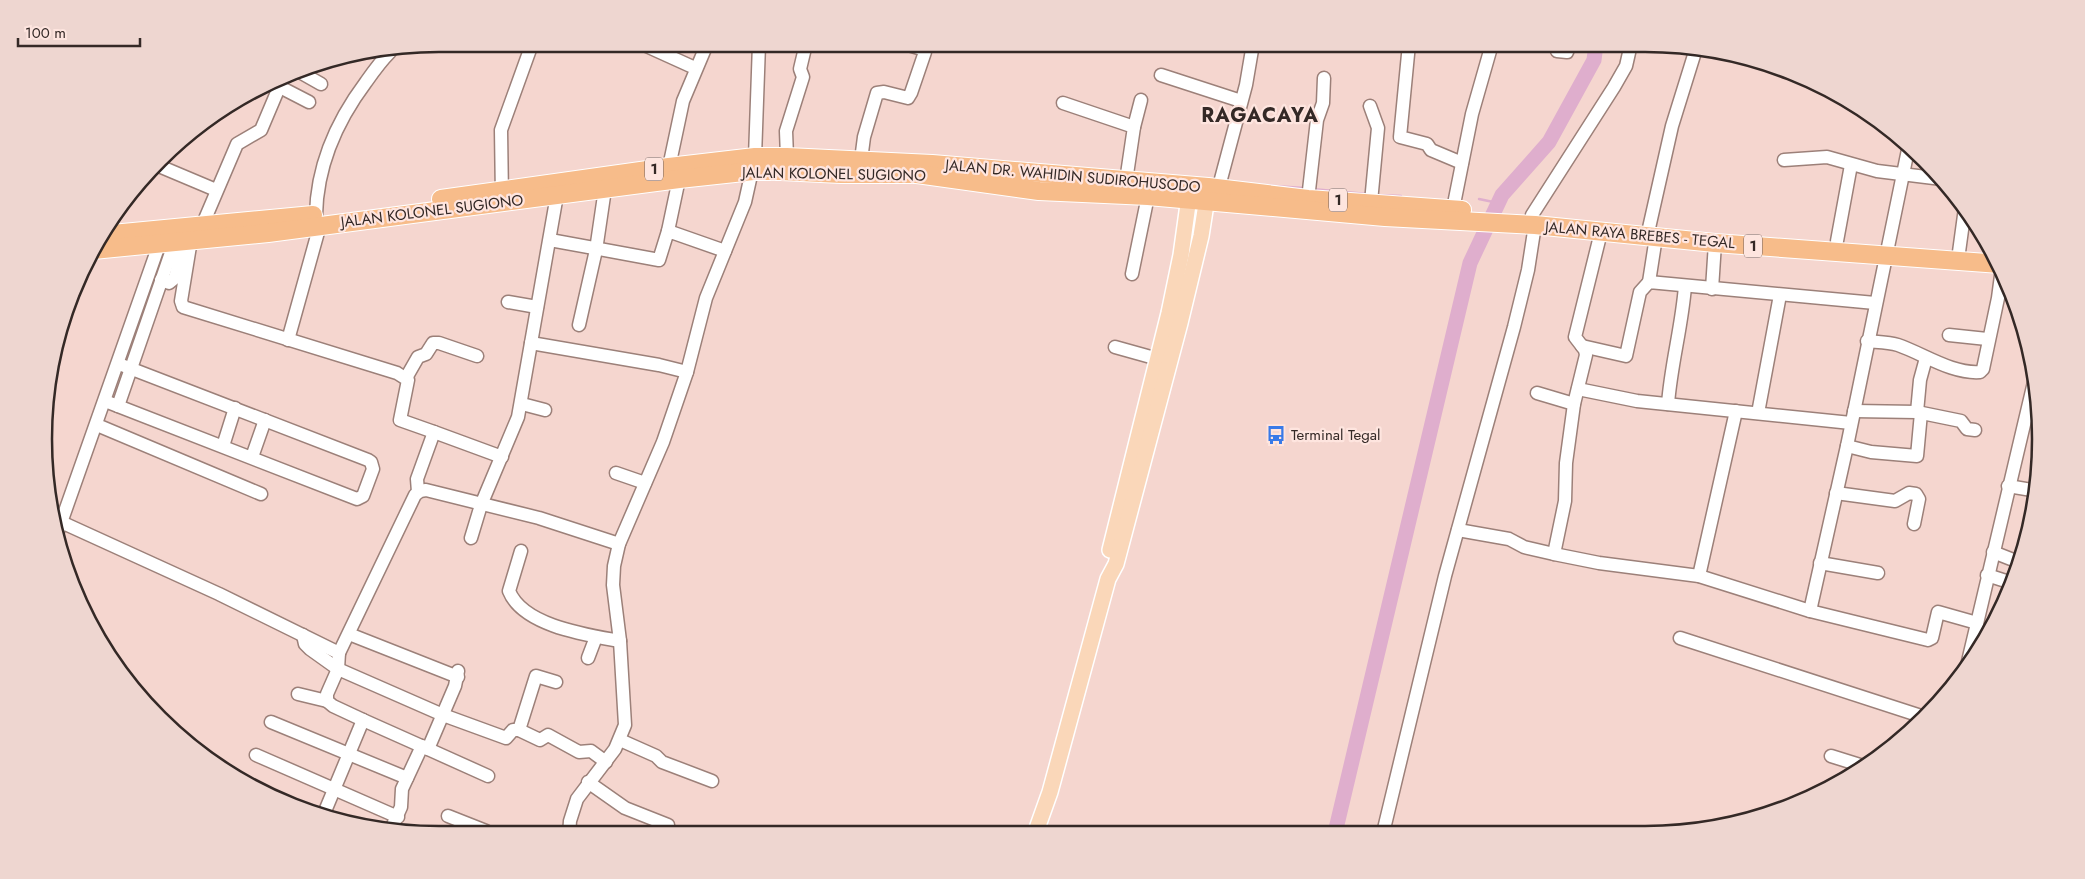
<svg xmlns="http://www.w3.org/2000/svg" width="2085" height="879" font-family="Jost,sans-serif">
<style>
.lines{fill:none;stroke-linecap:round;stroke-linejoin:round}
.stream{stroke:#dfaecd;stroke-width:2.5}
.river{stroke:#dfaecd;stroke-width:15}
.minor-casing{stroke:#9c8079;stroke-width:15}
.major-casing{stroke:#fff;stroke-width:18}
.highway-casing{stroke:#fff;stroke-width:20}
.minor{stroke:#fff;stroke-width:12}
.major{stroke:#fad7b9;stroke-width:15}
.highway{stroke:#f7bc8a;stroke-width:18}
.labels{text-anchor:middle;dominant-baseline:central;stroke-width:4.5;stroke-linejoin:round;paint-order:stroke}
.shield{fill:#fee5df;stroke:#71615e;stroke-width:1}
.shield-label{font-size:14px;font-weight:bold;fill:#342926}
.street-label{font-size:15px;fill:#342926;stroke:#fee5df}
.poi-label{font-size:15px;fill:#342926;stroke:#fee5df;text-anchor:start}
.district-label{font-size:20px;font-weight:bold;letter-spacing:1px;fill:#342926;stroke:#fee5df}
.rim{fill:none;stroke:#342926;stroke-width:2.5}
</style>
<rect width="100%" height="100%" fill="#f5d6cf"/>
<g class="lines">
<g class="stream">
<path d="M1260 185 1304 188"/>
<path d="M1312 189 1367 194"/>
<path d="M1375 195 1401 196"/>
<path d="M1479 199 1498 203"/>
</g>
<path class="river" d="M1335 833 1470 263 1502 195 1549 142 1594 60 1596 44"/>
<g class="minor-casing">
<g id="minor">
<path d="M642 44 695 68"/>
<path d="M1409 44 1400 137 1427 144 1431 150 1462 163"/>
<path d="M1557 51 1567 52 1570 44"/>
<path d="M298 71 321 84"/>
<path d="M1161 75 1241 101"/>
<path d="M278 86 309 102"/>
<path d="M1063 103 1134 127 1126 181"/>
<path d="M1370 106 1378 128 1371 202"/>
<path d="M1134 127 1141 100"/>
<path d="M787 157 786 131 803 77 800 69 805 48"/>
<path d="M861 160 864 137 877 93 884 92 908 98 911 93 925 52 922 49 905 44"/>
<path d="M1784 160 1827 157 1877 171 1942 179"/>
<path d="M159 166 216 190"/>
<path d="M669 167 683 101 707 44"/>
<path d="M1217 194 1246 85 1253 44"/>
<path d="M502 198 501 130 532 44"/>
<path d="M1308 199 1317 120 1323 103 1324 78"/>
<path d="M1453 209 1472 114 1492 44"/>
<path d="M316 215C317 165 336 122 366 82 373 72 381 61 390 52"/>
<path d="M1532 215 1614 87 1626 66 1631 44"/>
<path d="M202 226 237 144 261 130 283 78"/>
<path d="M1649 228 1672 126 1695 52"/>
<path d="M668 231 679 179"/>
<path d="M1601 232 1575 337 1585 350 1586 355 1574 404 1566 463 1565 501 1554 554 1599 563 1699 576 1810 611 1928 640 1932 638 1938 612 1977 623"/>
<path d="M191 240 181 301 183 307 397 373 408 380 400 420 434 432 417 479 418 492"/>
<path d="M550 240 659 260 668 231 725 251"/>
<path d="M1837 241 1851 165"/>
<path d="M1959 252 1965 208"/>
<path d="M1132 274 1148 196"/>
<path d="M161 280 169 283 175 278 182 248"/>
<path d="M1649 282 1656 237"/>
<path d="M1712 289 1715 243"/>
<path d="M508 302 537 307"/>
<path d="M579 325 596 250 605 189"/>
<path d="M1949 335 1987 339"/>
<path d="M288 340 320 225"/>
<path d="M1867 341C1877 342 1889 342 1898 345 1924 354 1952 374 1980 372L1983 369 1998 298 2002 268"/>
<path d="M531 343 659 365 687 372"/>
<path d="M1582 346 1626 356 1640 292 1649 282 1875 303"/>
<path d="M1115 347 1158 359"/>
<path d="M406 378 418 357 426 354 433 343H439L477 356"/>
<path d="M1578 389 1637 401 1851 423"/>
<path d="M1537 393 1574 404"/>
<path d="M105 401 357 499 363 496 373 469 371 462 368 460 119 364"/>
<path d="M522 404 545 410"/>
<path d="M1668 404C1671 364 1682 326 1685 286"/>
<path d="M118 406 175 241"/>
<path d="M1854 411 1917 412 1961 421 1967 429 1975 430"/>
<path d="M1917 412 1920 380 1926 358"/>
<path d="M1758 413 1780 295"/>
<path d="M97 425 261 494"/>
<path d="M434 432 502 457"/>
<path d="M223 446 235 408"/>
<path d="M1847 446 1871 452 1917 456 1921 413"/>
<path d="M252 457 265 420"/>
<path d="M616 473 645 483"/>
<path d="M2008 486 2038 491"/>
<path d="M1836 493 1895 501 1909 493 1916 494 1919 499 1914 524"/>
<path d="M61 522 219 594 339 653 338 669 327 694V701L333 706 363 720"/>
<path d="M1458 530 1509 539 1524 547 1554 554"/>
<path d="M57 534 160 242"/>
<path d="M471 538 481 505 518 417 557 195"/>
<path d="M521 551 509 591C523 626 587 635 620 641"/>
<path d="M1993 552 2021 563"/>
<path d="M1820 563 1878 573"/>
<path d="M1987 575 2012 583"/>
<path d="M1699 576 1736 411"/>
<path d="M70 579 74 590"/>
<path d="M1810 611 1847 446 1909 145"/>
<path d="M349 634 458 677"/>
<path d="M303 635 305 644 310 649 338 669 443 715 506 738 513 730H519"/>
<path d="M1680 638 1924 717"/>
<path d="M339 653 415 495 420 491 426 490 539 518 619 544"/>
<path d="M588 658 596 637"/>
<path d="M1966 670 2035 378"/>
<path d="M556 682 536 676 519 730 540 740 548 735 579 752 591 751 606 762"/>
<path d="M298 694 327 701"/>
<path d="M271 722 407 778"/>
<path d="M620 740 656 756 662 762 712 781"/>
<path d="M428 749 488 776"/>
<path d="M256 755 398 817"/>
<path d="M1831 756 1863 766"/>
<path d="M588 782 625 808 668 825"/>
<path d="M323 816 363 720 428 749 455 686 458 671"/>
<path d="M448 816 486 831 490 835"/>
<path d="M392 827 401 807 402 789 422 746"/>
<path d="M1383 833 1445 576 1514 327 1528 270 1535 225"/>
<path d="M569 835 570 821 577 799 615 749 625 725 620 641 613 585 614 566 619 544 663 442 687 372 706 298 745 202 755 157 759 44"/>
</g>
</g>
<g class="major-casing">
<g id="major">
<path d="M1110 550 1169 313 1181 255 1190 190"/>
<path d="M1035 834 1050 792 1108 579 1116 564 1180 323 1201 236 1208 191"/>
</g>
</g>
<g class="highway-casing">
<g id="highway">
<path d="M441 199 669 167 755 157H787L932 164 1208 187 1308 199 1462 210"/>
<path d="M102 235 313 215"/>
<path d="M93 250 268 233 679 179 753 171H781L841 174H917L1039 191 1148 196 1385 217 1535 225 1715 243 2000 264"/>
</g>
</g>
<use href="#minor" class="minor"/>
<use href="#major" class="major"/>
<use href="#highway" class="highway"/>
</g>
<defs>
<g id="bus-bare" transform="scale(1.5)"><path d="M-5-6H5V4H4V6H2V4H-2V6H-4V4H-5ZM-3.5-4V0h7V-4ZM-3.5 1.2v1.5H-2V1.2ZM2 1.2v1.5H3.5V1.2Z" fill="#387ae8" stroke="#fee5df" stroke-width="2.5" paint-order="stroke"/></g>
</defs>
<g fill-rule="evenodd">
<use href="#bus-bare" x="1276" y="435"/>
</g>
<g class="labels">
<g class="shield">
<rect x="645" y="157.5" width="18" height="23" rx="4"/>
<rect x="1329" y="188.5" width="18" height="23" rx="4"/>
<rect x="1744" y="234.5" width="18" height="23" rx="4"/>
</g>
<g class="shield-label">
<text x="654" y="169">1</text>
<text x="1338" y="200">1</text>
<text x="1753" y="246">1</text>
</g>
<g class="street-label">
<text transform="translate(834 174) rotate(1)">JALAN KOLONEL SUGIONO</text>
<text transform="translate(1073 176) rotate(5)">JALAN DR. WAHIDIN SUDIROHUSODO</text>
<text transform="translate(432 211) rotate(-7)">JALAN KOLONEL SUGIONO</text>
<text transform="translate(1640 235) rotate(5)">JALAN RAYA BREBES - TEGAL</text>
</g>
<g class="poi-label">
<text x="1291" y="435">Terminal Tegal</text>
</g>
<g class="district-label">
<text x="1260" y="115">RAGACAYA</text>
</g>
</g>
<path d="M0 0H2085V879H0ZM439 52H1645A387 387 0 0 1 2032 439V439A387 387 0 0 1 1645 826H439A387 387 0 0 1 52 439V439A387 387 0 0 1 439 52Z" fill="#eed6d0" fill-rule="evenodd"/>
<path class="rim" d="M439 52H1645A387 387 0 0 1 2032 439V439A387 387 0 0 1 1645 826H439A387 387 0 0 1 52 439V439A387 387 0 0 1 439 52Z"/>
<path d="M18 38v8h122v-8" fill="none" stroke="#342926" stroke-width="2.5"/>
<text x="25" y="38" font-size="15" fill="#342926" stroke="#fee5df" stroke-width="4" paint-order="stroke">100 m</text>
</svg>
